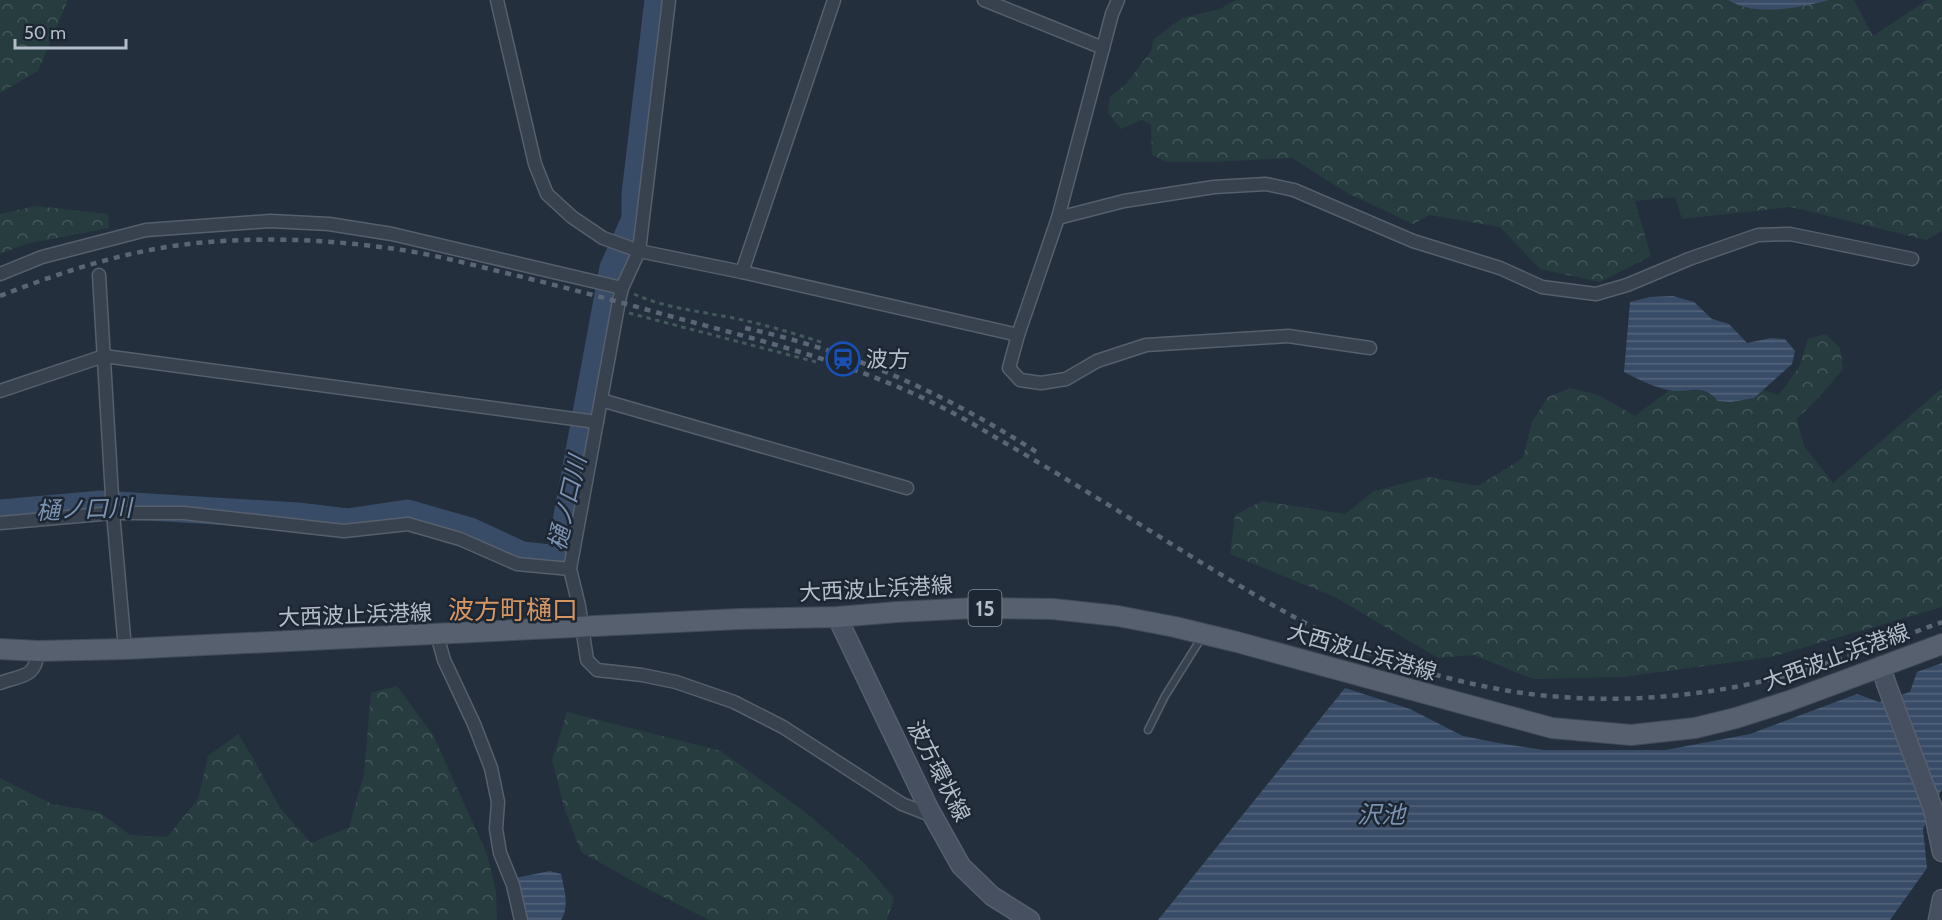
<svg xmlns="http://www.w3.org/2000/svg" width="1942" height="920" font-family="Cabin,'Noto Sans JP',sans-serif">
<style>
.forest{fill:url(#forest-crowns)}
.water{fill:url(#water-rules)}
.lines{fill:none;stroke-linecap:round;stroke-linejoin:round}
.river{stroke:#394c67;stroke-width:27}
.lane-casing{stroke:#565f6c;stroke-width:9}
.street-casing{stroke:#565f6c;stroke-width:15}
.secondary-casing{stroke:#565f6c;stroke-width:21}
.primary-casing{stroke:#414a57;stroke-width:22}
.path{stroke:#44595c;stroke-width:3;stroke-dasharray:4.5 4.5;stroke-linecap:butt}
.lane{stroke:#38414e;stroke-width:6}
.street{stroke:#38414e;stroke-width:12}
.secondary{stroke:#465061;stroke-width:18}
.primary{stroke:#56606e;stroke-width:20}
.rail{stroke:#5a6575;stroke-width:4.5;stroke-dasharray:6 6;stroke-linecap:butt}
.labels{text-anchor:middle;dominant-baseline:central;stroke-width:5;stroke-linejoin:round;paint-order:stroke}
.shield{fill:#1d2633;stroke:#878f9c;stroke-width:1.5}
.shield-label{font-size:21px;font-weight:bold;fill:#b4bcc9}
.poi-label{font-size:22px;fill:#b4bcc9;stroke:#1d2633;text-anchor:start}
.street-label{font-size:22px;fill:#b4bcc9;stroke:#1d2633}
.water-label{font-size:24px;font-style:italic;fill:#7c92b1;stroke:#1d2633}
.quarter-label{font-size:26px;fill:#d59563;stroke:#1d2633}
</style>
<defs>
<pattern id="forest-crowns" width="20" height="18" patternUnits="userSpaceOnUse" patternTransform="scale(1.5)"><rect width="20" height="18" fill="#263c3f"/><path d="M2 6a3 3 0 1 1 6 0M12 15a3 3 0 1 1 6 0" fill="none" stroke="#435659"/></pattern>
<pattern id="water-rules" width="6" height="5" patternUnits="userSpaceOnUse" patternTransform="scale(1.5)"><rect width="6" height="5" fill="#394c67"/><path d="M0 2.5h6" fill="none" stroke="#53647b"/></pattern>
</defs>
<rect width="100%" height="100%" fill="#242f3e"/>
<g class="forest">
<path d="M0 0H68L38 71 0 93Z"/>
<path d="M1236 0H1854L1873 36 1927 0H1942V231L1926 240 1791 207 1682 219 1675 197 1635 201 1651 256 1600 282 1540 269 1500 227 1429 215 1413 224 1347 193 1292 158 1211 162H1167L1152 155 1151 125 1142 120 1121 129 1108 113 1110 97 1126 84 1151 51 1154 39 1182 18 1220 9Z"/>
<path d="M36 206 108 214 109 228 26 244 0 254V214Z"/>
<path d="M1826 334 1840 348 1843 369 1822 394 1797 419 1804 446 1833 483 1942 388V607L1771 657 1623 677 1533 679 1474 655 1438 658 1335 597 1230 554 1235 515 1262 501 1345 514 1374 491 1428 477 1478 486 1523 458 1532 422 1548 397 1570 388 1598 395 1635 416 1695 371 1779 395 1799 367 1808 339Z"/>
<path d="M397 686 433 735 487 854 496 892 497 920H0V778L52 804 99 812 130 835 167 837 198 799 208 756 238 734 253 758 280 808 311 843 349 827 364 774 371 693Z"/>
<path d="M567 712 721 751 805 812 865 864 894 898 887 920H709L636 883 581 852 564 807 552 760Z"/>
</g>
<g class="water">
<path d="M1728 0H1829C1798 8 1757 17 1728 0Z"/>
<path d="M1673 296 1694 302 1712 319 1729 324 1747 343 1771 338 1785 339 1795 351 1792 364 1754 398 1731 402 1718 401C1701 380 1686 396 1664 389 1650 385 1637 379 1624 372L1630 302 1650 297Z"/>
<path d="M1942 663V789L1923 829 1927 868 1890 920H1158L1345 688 1410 709 1463 736 1498 743 1544 750H1666L1750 734 1857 694 1879 702 1910 692 1917 672Z"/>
<path d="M550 871 561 874C564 888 570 907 561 920H525L515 878Z"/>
</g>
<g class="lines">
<path class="river" d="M0 513 101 504 298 516 347 522 407 513 470 531 522 555 559 559 613 268 635 219V194L658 0"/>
<g class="lane-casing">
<path id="lane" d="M1148 730 1165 696 1202 637"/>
</g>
<g class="street-casing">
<g id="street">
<path d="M497 0 535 164 547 194 572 217 603 238 639 251 742 272 1018 335"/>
<path d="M669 0 639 251 622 288 619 301 570 569 579 606 587 660 597 670 642 675 676 682 734 702 783 727 902 804 933 816"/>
<path d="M984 0 1103 48"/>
<path d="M1118 0 1112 14 1058 218 1018 335 1009 368 1020 380 1041 383 1066 379 1097 361 1146 345 1288 336 1370 348"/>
<path d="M1058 218 1124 201 1214 187 1266 184 1294 190 1413 241 1500 268 1542 287 1596 294 1627 285 1689 259 1758 235 1790 234 1912 259"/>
<path d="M742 272 834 0"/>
<path d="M0 274 42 257 146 230 270 221 329 224 392 234 622 288"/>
<path d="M99 275 113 513 125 649"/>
<path d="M0 391 104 356 597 422"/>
<path d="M601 400 907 488"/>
<path d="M0 523 113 513H184L344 531 408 524 460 539 517 564 570 569"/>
<path d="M437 635 444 660 474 724 491 768 498 802 496 829 500 853 513 885 521 920"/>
<path d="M0 683C22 675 36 678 38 651"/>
</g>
</g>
<g class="secondary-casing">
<g id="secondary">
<path d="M837 617 929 809 961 866 992 896 1030 920"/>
<path d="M1881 666 1886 683 1933 809 1942 852"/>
<path d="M1938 920 1942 899"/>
</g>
</g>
<g class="primary-casing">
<path id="primary" d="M0 649 38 651 125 649 739 619 837 617 897 612 975 608 1053 609 1118 616 1175 627 1237 642 1552 728 1631 735 1695 728 1736 718 1789 701 1942 644"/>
</g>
<g class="path">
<path d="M634 294C669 310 710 312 747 321 773 327 799 335 824 343"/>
<path d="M629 313 816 362"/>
</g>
<use href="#lane" class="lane"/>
<use href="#street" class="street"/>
<use href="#secondary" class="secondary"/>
<use href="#primary" class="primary"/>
<g class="rail">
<path d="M0 296C66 270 138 247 209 242 271 237 334 240 395 249 432 254 469 264 506 273 560 286 613 300 666 315 762 341 860 364 949 411 971 422 991 435 1012 447 1074 483 1136 522 1197 560 1250 592 1303 625 1360 649 1410 670 1476 687 1530 694 1630 706 1729 695 1825 664 1865 652 1903 636 1942 622"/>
<path d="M745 328C852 351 946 394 1038 453"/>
</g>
</g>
<defs>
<g id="station-ring" transform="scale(1.725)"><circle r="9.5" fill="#1d2633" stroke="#1a4fb4" stroke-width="1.5"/><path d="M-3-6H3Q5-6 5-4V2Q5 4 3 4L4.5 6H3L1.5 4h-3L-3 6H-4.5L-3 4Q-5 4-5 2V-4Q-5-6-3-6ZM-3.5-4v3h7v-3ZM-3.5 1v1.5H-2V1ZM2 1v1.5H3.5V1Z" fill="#1a4fb4"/></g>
</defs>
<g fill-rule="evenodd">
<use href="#station-ring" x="843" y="359"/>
</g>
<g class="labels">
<rect class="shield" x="968.5" y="590" width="33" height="36" rx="4.5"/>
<g class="shield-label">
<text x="985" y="608">15</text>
</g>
<g class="poi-label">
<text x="866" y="359">波方</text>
</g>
<g class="street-label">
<text transform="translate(876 589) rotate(-3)">大西波止浜港線</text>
<text transform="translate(355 615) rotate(-2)">大西波止浜港線</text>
<text transform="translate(1362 652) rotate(16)">大西波止浜港線</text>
<text transform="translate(1836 657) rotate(-20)">大西波止浜港線</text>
<text transform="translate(939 771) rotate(63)">波方環状線</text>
</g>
<g class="water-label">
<text transform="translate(567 503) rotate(-77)">樋ノ口川</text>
<text transform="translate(84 509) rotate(-2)">樋ノ口川</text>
<text x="1381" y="814">沢池</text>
</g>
<g class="quarter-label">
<text x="513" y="610">波方町樋口</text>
</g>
</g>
<path d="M15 39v9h111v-9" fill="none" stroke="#b4bcc9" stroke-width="3"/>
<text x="24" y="39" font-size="18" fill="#b4bcc9" stroke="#1d2633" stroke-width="4.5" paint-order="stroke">50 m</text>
</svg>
